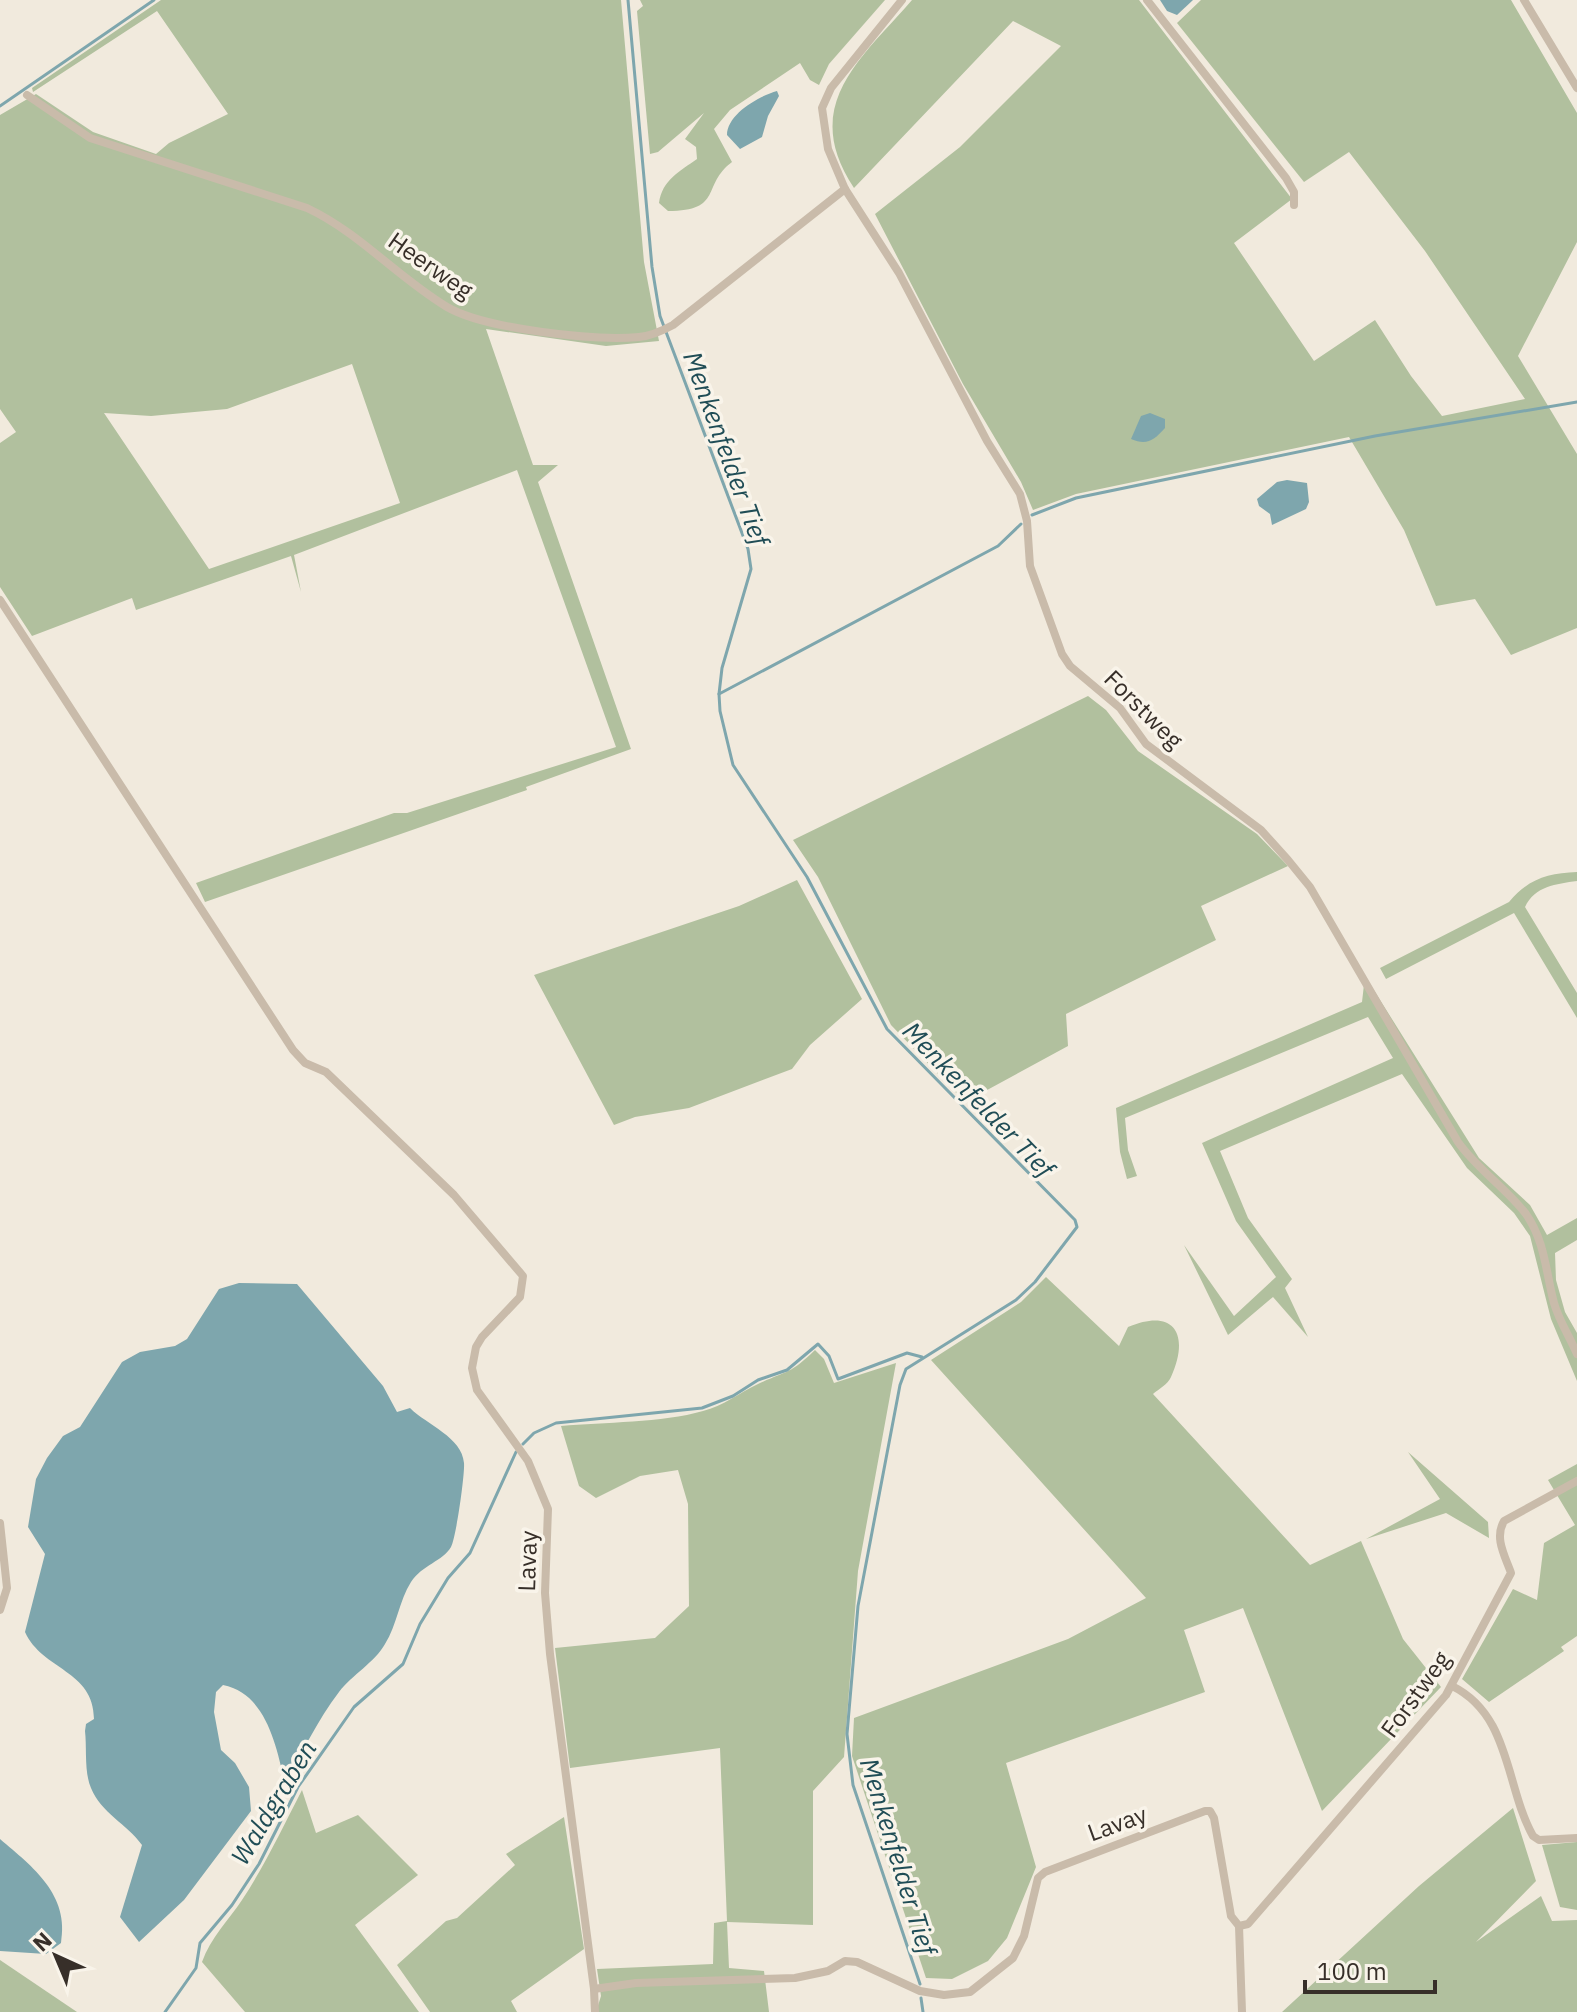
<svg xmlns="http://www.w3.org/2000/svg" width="1577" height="2012" font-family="'IBM Plex Sans',sans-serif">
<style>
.green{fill:#b1c09e;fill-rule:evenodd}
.water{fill:#7ea6ad}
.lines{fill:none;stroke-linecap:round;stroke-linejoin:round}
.stream{stroke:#7ea6ad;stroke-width:3}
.street{stroke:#c9bbaa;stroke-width:8}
.labels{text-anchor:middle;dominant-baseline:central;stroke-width:7;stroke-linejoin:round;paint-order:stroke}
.street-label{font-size:24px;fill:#372f29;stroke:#f9f4ea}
.water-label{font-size:26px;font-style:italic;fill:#204d56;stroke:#f9f4ea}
</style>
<rect width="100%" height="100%" fill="#f1eadd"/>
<g class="green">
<path d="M161 0H621L644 262 659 341 606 346 486 329 533 465H558L538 482 631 749 526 787 527 790 205 902 196 883 394 813H407L616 747 517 470 294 555 301 592 291 556 136 610 132 598 32 636 0 587V443L16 432 0 409V115L36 94 93 132 156 154 169 143 228 114 157 11 33 92 32 88ZM352 364 400 503 209 569 104 413 151 416 227 409Z"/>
<path d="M640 0H885L829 64 819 85 810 80 800 63 730 110 714 129 732 162C701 185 724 211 668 211L659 203C662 180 680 171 697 159L696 147 685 139 704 113 658 152 650 154 637 11 643 6Z"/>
<path d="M912 0H1139L1292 199 1234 243 1314 361 1375 320 1411 376 1442 416 1525 399 1425 251 1349 152 1304 182 1177 23 1201 0H1511L1577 113V242L1518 356 1577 454V628L1511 655 1475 599 1436 606 1404 530 1349 437 1076 494 1033 510 1021 482 963 384 875 214 960 147 1061 46 1013 21 854 188C799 105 861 59 912 0Z"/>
<path d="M1088 696 1106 710 1138 751 1257 834 1288 866 1201 906 1216 940 1066 1014 1068 1046 965 1102 891 1025 818 877 793 840Z"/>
<path d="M1577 872V881C1556 884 1535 886 1525 907L1577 993V1018L1514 913 1386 979 1380 968 1509 902C1528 879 1548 873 1577 872Z"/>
<path d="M797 880 862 999 810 1045 792 1069 689 1108 635 1117 614 1125 534 975 739 906Z"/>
<path d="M1365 976 1479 1158 1530 1205 1547 1235 1577 1218V1240L1555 1253 1556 1280 1565 1312 1577 1333V1381L1551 1319 1530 1236 1514 1213 1467 1168 1402 1074 1220 1151 1248 1218 1292 1279 1285 1288 1308 1337 1273 1297 1228 1335 1184 1245 1234 1316 1276 1277 1236 1221 1202 1143 1393 1058 1368 1017 1125 1118 1128 1150 1137 1176 1127 1179 1120 1152 1116 1108 1362 1002Z"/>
<path d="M1046 1277 1119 1346 1128 1327C1175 1307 1190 1335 1171 1377 1168 1384 1159 1389 1153 1394L1310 1565 1361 1541 1403 1639 1441 1687 1322 1811 1243 1608 1184 1630 1205 1692 1006 1763 1036 1867 1007 1938 988 1961 952 1979 926 1978 852 1756 854 1718 1068 1639 1146 1598 931 1360 1021 1302Z"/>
<path d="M815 1350 824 1359 834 1383 896 1363 858 1571 844 1757 813 1791V1925L727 1922 729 1968 764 1971 769 2012H596L601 1996 597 1969 713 1964 714 1923 727 1921 720 1748 570 1768 555 1648 655 1638 689 1606 688 1504 678 1470 640 1476 596 1498 579 1486 561 1426C604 1422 662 1423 703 1411 723 1406 739 1393 758 1384 788 1370 789 1375 815 1350Z"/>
<path d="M1408 1452 1488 1522 1489 1538 1446 1513 1366 1539 1440 1499Z"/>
<path d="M1577 1464V1636L1561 1647 1564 1651 1489 1702 1462 1679 1513 1589 1537 1600 1544 1543 1575 1525 1548 1480Z"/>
<path d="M302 1790 316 1833 358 1815 418 1875 355 1925 419 2012H245L202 1962C211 1937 228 1921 242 1900 265 1865 283 1827 302 1790Z"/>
<path d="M1513 1808 1536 1881 1476 1942 1541 1896 1552 1921 1577 1920V2012H1282L1419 1886Z"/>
<path d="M564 1817 584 1949 511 2001 517 2012H430L397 1965 446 1921 457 1918 515 1865 506 1854Z"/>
<path d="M1577 1842V1910L1560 1907 1542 1845Z"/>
<path d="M0 1960 77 2012H0Z"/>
</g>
<g class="water">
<path d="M1160 0H1193L1177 15 1167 11Z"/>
<path d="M777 91 779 96 768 116 762 137 740 149 727 135C727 114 759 96 777 91Z"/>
<path d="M1150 413 1165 419V428C1154 440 1147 446 1131 439L1141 416Z"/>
<path d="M1287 480 1307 483 1309 502 1306 509 1272 525 1270 514 1259 506 1257 499 1277 482Z"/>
<path d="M239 1283 297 1284 383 1386 397 1412 410 1408C427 1425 462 1437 464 1463 465 1474 456 1538 451 1547 443 1561 422 1565 411 1582 399 1601 397 1625 385 1644 375 1662 352 1675 339 1692 317 1720 305 1751 284 1779 276 1744 265 1693 223 1685L216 1692 214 1712 221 1750 235 1763 249 1787 251 1811 184 1900 139 1942 120 1917 142 1845C127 1824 101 1813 91 1788 84 1772 87 1748 85 1731L86 1724 94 1719C94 1670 42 1670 25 1632L45 1554 28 1527 36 1479 47 1458 63 1436 80 1427 122 1362 140 1352 175 1346 187 1339 219 1289Z"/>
<path d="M0 1839C33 1867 70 1895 61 1943L46 1954 0 1951Z"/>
</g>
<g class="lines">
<g class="stream">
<path d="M628 0 652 267 660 316 748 549 751 569 722 668 719 694 720 711 733 765 807 877 887 1029 1075 1220 1077 1227 1035 1282 1016 1300 906 1369 900 1385 858 1606 847 1734 853 1785 920 1984"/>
<path d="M0 106 154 0"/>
<path d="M1032 515 1076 498 1375 436 1577 402"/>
<path d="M719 694 998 546 1021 524"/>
<path d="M523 1444 534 1433 556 1423 702 1408 733 1396 758 1380 787 1370 818 1344 829 1356 838 1379 907 1353 922 1357"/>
<path d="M921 1998 923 2012"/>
<path d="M165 2012 196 1968 200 1943 232 1905 259 1864 298 1787 354 1707 403 1664 420 1624 448 1578 470 1553 516 1452"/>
</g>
<g class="street">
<path d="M902 0 831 88 822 108 828 149 845 189 899 273 987 441 1020 494 1027 521 1030 566 1062 654 1070 666 1120 708 1146 744 1261 830 1288 860 1310 887 1458 1142C1477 1169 1506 1188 1526 1214 1545 1241 1546 1273 1554 1303 1559 1321 1570 1337 1577 1354"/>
<path d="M1147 0 1286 178 1294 192V205"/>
<path d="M1524 0 1577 88"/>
<path d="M27 95 90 138 307 208C360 233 397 277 447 307 485 329 594 341 639 337 651 336 662 331 673 325L845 189"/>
<path d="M0 600 293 1050 305 1063 326 1072 454 1195 523 1276 520 1297 482 1337 476 1347 472 1368 477 1390 528 1461 548 1509 545 1593 550 1654 594 1989 636 1983 795 1978 828 1971 845 1961 857 1962 920 1991 944 1995 970 1992 1013 1958 1024 1936 1038 1878 1045 1872 1205 1811H1210L1214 1818 1231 1916 1239 1926 1248 1924 1446 1695 1511 1573C1505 1556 1494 1538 1504 1521L1577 1481"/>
<path d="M0 1523 7 1588 0 1610"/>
<path d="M1452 1686C1511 1715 1505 1786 1533 1836L1539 1840 1577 1838"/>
<path d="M1239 1926 1242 2012"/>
<path d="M594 1989 595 2012"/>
</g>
</g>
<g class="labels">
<g class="street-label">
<text transform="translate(431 265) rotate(35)">Heerweg</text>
<text transform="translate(1144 709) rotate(45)">Forstweg</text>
<text transform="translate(527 1561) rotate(-88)">Lavay</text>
<text transform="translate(1415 1694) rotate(-54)">Forstweg</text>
<text transform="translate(1117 1823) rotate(-20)">Lavay</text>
</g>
<g class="water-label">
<text transform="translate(727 448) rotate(70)">Menkenfelder Tief</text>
<text transform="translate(979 1099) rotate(46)">Menkenfelder Tief</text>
<text transform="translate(273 1802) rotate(-59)">Waldgraben</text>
<text transform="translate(899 1856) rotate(73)">Menkenfelder Tief</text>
</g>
</g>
<g transform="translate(56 1956) rotate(316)" stroke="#f9f4ea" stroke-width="6" paint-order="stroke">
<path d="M0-6L14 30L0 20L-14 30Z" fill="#372f29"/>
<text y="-12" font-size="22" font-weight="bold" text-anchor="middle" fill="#372f29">N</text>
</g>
<path d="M1305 1980v12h130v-12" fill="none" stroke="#372f29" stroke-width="4"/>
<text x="1317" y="1980" font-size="24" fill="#372f29" stroke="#f9f4ea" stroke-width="6" paint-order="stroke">100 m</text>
</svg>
